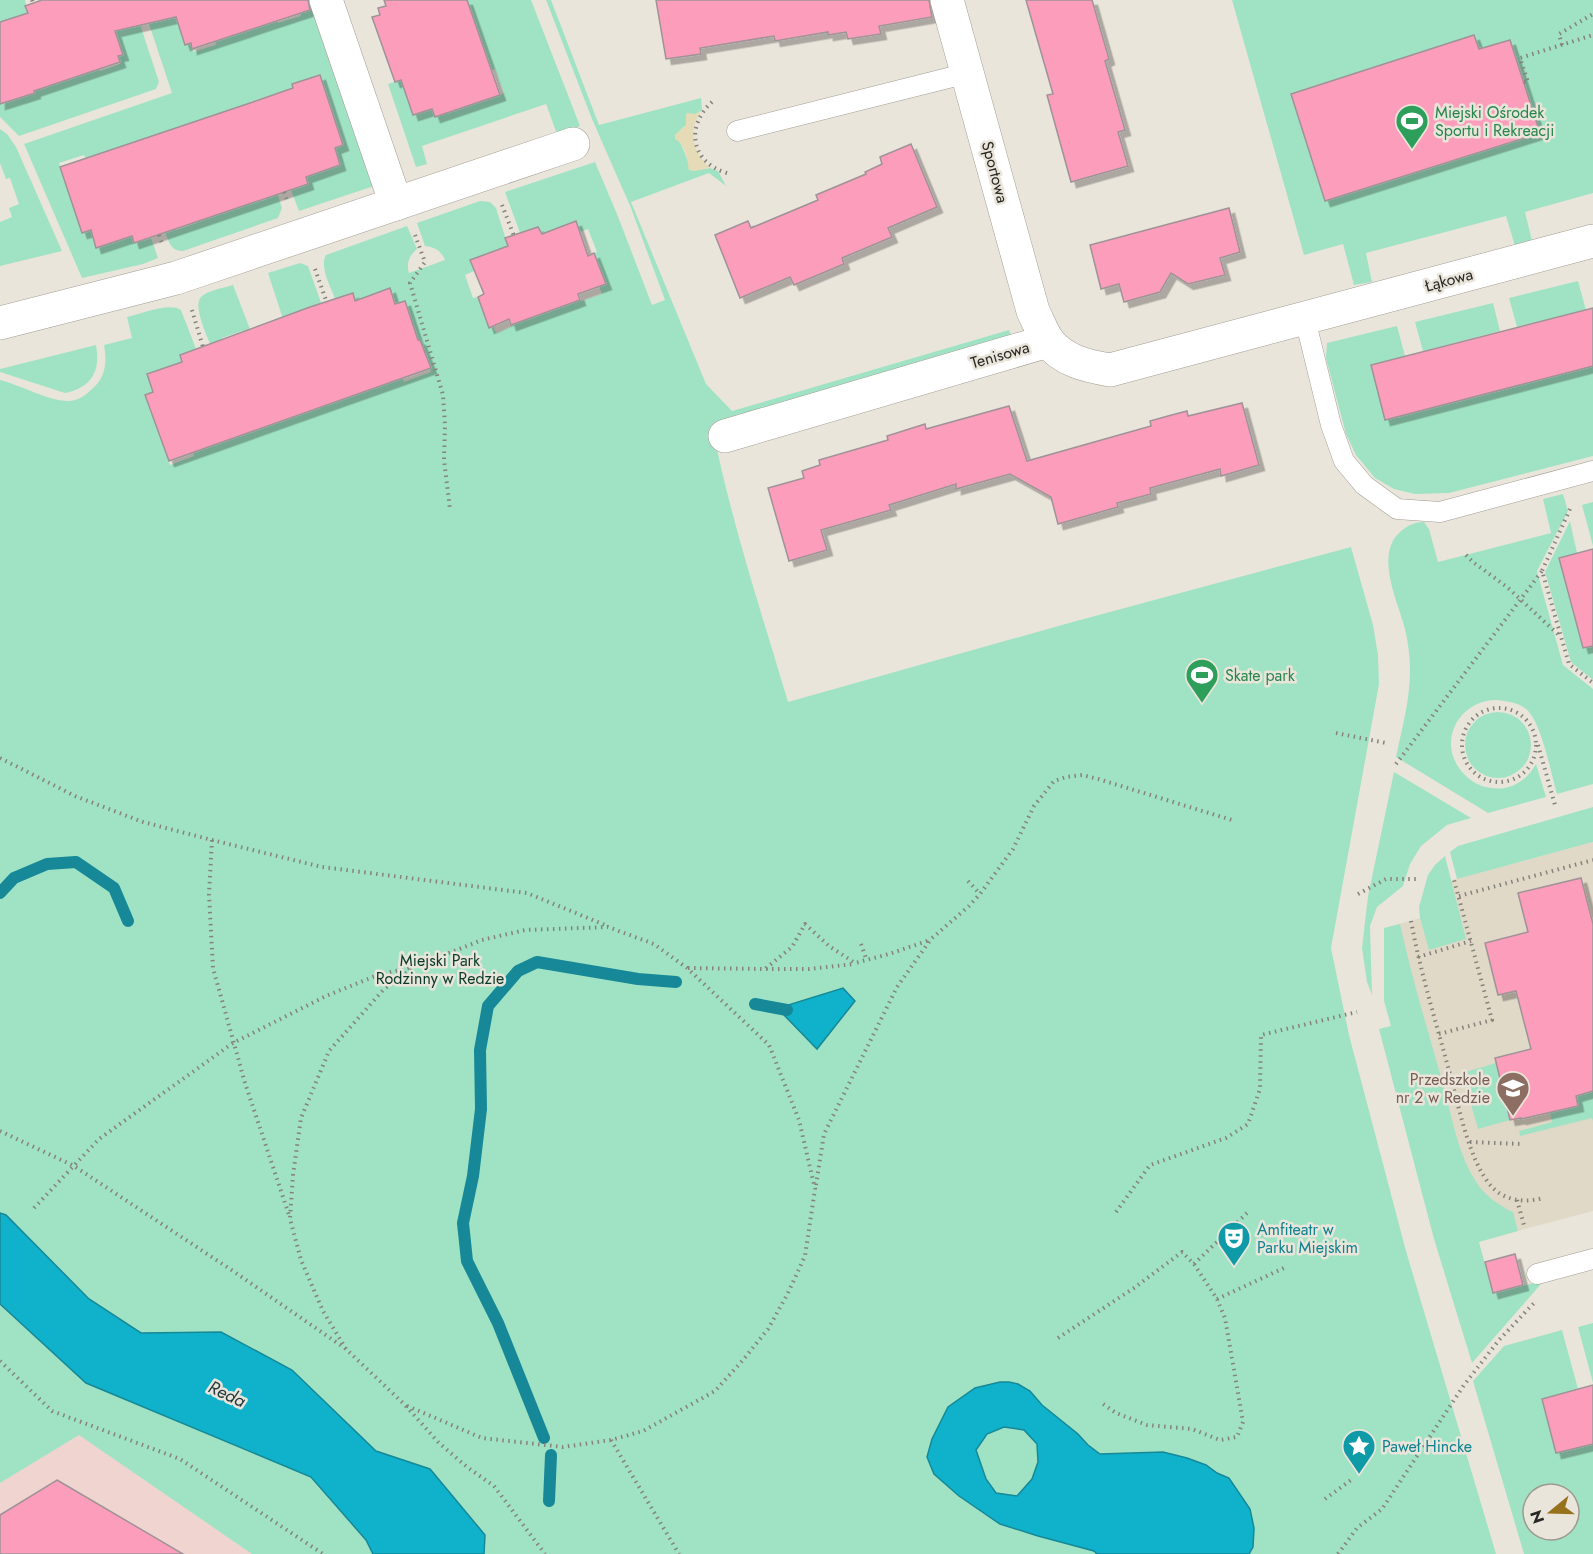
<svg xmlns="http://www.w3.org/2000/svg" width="1593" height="1554" font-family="Jost,sans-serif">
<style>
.built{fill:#e1d9c8}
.industrial{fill:#efd4d0}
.green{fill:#a0e3c4;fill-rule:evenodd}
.sand{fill:#e5dcb7}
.water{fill:#0fb2ca;stroke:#168898;stroke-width:1.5;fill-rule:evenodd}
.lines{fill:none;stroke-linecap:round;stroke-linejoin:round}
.stream{stroke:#168898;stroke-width:12}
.building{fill:#fd9dbc;stroke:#9f9397;stroke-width:1.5;filter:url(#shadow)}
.service-casing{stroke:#a29d94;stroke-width:21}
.minor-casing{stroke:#a29d94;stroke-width:34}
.path{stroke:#86837c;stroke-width:4;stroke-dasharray:1.5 4.5;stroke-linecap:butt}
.service{stroke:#fff;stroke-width:20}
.minor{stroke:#fff;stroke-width:33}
.labels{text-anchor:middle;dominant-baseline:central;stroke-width:5;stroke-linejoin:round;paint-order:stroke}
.leisure-label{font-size:16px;fill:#27864d;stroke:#eae5db;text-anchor:start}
.street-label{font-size:16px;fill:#282723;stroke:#eae5db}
.park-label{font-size:16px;fill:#083a29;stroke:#eae5db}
.education-label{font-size:16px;fill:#785e54;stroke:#eae5db;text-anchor:end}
.culture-label{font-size:16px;fill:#0d838f;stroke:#eae5db;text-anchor:start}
.water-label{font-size:18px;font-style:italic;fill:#223a3e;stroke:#eae5db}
</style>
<defs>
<filter id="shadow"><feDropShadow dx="5.5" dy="5.5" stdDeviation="0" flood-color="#0004"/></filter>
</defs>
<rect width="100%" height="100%" fill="#eae5db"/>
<path class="built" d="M1593 842V1211L1479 1241 1384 928 1428 916 1434 885Z"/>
<path class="industrial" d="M79 1434 252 1554H0V1483Z"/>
<g class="green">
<path d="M0 0H25L28 13 0 22Z"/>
<path d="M132 0 159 82 156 89 19 136 0 117V74L14 100 34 93V91L99 69 100 71 120 64 118 56 123 54 113 25Z"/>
<path d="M141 0 176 17 185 45 191 43 193 52 216 45 215 41 277 21 278 23 301 16 298 8 301 0H317L380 184 299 211 291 190 306 177 340 164 335 148 343 145 320 75 292 84 293 88 250 102 253 112 236 108 86 159 84 155 59 163 82 233 91 230 96 248 132 236 135 243 151 238 158 258 143 264 82 278 24 144 172 93Z"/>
<path d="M467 0H531L580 126 557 134 546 104 422 146 427 164 416 167 388 84 401 80 413 115 432 109 435 117 454 111V108L473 104 504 93 495 69 491 70Z"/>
<path d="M546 0H551L599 125 701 98 702 110 687 119 686 125 675 135C685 147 685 159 693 171L710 168 718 171 726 186 709 173 631 202 706 384 732 411 1009 330 1011 335 712 425C730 518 761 611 788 702L1069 623 1351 547 1373 625 1378 655 1379 684 1331 948 1349 1035 1406 1251 1496 1554H458L147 1347 0 1241V380C20 385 49 401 68 401 78 401 86 395 93 388 106 377 107 361 104 345L132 338 127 317C141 314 169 302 181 310L196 349 180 355 182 362 147 374 153 392 145 395 151 414 155 413 159 435 170 465 194 456 193 452 403 378 404 382 431 372 420 340 416 341 395 304 390 288 355 301 352 293 335 299C331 287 319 267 326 255L407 226 417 249C409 256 406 263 409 273L445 260C441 251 435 247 425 246L417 223 480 201 490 202 496 208 508 246 470 260 474 271 465 275 473 298 478 297 489 328 493 326 496 333 511 327V325L580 300 582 301 602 294 599 286 605 284 594 253 597 252 588 229 580 232 576 221 542 234 538 227 520 233 505 192 595 162 617 214 652 305 665 300 631 208 592 119Z"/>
<path d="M1232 0H1593V193L1525 212 1532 241 1515 246 1506 216 1366 253 1372 282 1354 285 1343 244 1304 255Z"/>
<path d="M0 129 7 134 16 147 62 251 0 266V222L12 217 9 208 19 204 10 178 6 179 0 163Z"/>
<path d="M275 186 282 208 278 218 183 251C169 252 167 236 163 225L173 221 176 230 196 223 193 214 244 197 247 205 267 199 264 190Z"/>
<path d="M300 263 308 266 324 311 285 325 268 273Z"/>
<path d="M1578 281 1586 310 1517 327 1509 298Z"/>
<path d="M233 285 253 337 245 340 242 331 222 338 224 347 213 351C209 340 192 306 201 297 208 290 224 288 233 285Z"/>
<path d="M1493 303 1500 331 1423 351 1415 322Z"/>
<path d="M1397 326 1405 356 1371 365 1385 420 1593 366V456L1449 493 1415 494 1394 489 1375 478 1356 455 1346 434 1326 358 1327 343Z"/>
<path d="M96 345C101 371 91 388 65 393L0 372V369Z"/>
<path d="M1563 494 1568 511 1537 571 1563 665 1593 689V784L1557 794C1551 773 1542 727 1529 712 1523 705 1513 702 1504 701 1478 695 1451 716 1451 744 1451 765 1470 786 1491 788 1511 791 1527 780 1536 764L1546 797 1488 813 1396 757C1402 728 1410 700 1410 670 1410 657 1408 642 1405 629 1398 602 1375 556 1399 533 1407 526 1413 522 1424 522L1429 529 1438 562 1551 533 1543 499Z"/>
<path d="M1593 502V546L1582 505Z"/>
<path d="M1570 521 1577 553 1559 558 1573 613 1593 608V680L1571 662 1545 572Z"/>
<circle cx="1498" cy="745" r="33"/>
<path d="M1394 772 1471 818 1447 825 1421 846 1410 864 1403 886 1377 907 1370 926 1372 995 1367 982 1362 948 1368 896Z"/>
<path d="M1593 807V842L1457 879 1450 852 1458 846Z"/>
<path d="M1445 856 1466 939 1429 950 1420 918 1419 907 1428 875 1435 865Z"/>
<path d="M1400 924C1412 978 1428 1031 1443 1084 1452 1116 1457 1151 1475 1180 1483 1194 1498 1205 1513 1212L1518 1231 1479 1242 1493 1293 1538 1282 1541 1284 1472 1363 1434 1239 1379 1029 1391 1026 1384 1001V928Z"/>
<path d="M1496 1063 1510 1120 1478 1129 1462 1073Z"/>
<path d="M1593 1091V1121L1592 1118 1520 1136 1519 1131 1552 1122 1550 1113 1578 1106 1576 1096Z"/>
<path d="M0 1305 86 1383 311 1477 366 1540 373 1554H252L79 1435 0 1483Z"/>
<path d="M1593 1323V1383L1578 1327Z"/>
<path d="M1562 1330 1578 1389 1542 1399 1556 1453 1593 1444V1554H1524L1473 1381 1504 1346ZM1533 1494H1569V1530H1533Z"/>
</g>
<path class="sand" d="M702 110C687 130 693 152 710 168L693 171 689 170C687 158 686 145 675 139V135L686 125V116L687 113 696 114Z"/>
<g class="water">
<path d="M843 988 855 1001 817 1049 784 1015 788 1005Z"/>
<path d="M0 1213 6 1215 89 1299 141 1333 221 1332 292 1370 376 1451 430 1469 485 1535 484 1554H373L366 1540 311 1477 86 1383 0 1304Z"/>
<path d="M1000 1382H1009L1018 1384 1030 1391 1042 1405 1078 1434 1088 1445 1100 1454 1163 1452 1187 1458 1206 1465 1217 1473 1229 1478 1250 1509 1254 1528 1253 1547 1249 1554H1097L1094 1551 1038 1536 1000 1524 959 1496 934 1474 927 1457 932 1439 948 1407 975 1388ZM1004 1427 1024 1430 1037 1444 1038 1462 1032 1479 1017 1496 996 1493 986 1479 976 1450 987 1434Z"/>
</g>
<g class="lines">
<g class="stream">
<path d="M0 893 14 878 47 864 76 862 114 888 128 921"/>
<path d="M755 1004 787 1010"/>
<path d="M544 1438 498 1323 467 1261 463 1223 473 1176 481 1109 480 1050 488 1006 518 971 537 962 638 979 676 982"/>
<path d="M549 1501 551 1455"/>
</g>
</g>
<g class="building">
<path d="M42 0H308L310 10 192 49 191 43 185 45 176 17 115 31 123 55 118 56 120 62 34 91 35 93 0 104V22L28 13 25 6Z"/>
<path d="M384 0H467L500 95 435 117 432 109 413 115 401 80 395 82 372 17 380 15 378 8 386 6Z"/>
<path d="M656 0H929L932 17 879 26 881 34 848 39 846 32 828 35V32L775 41 774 36 700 48 701 54 666 59Z"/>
<path d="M1026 0H1092L1109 59 1105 61 1125 130 1118 132 1128 166 1071 182 1047 95 1053 94Z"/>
<path d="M1474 35 1479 49 1510 40 1540 133 1325 201 1291 94Z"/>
<path d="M320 75 343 145 335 148 340 165 306 177 308 184 134 243 132 236 96 248 91 230 82 233 60 167 250 103 293 88 292 84Z"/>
<path d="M911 144 937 207 888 228 892 237 842 258 844 264 794 285 790 277 740 298 715 235 748 221 751 228 818 200 816 195 866 174 865 172 882 164 880 157Z"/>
<path d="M1229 208 1240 252 1220 258 1225 275 1188 284 1171 273 1160 292 1124 302 1119 284 1101 289 1090 245Z"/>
<path d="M576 221 588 256 594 253 606 284 578 294 580 300 511 325 509 319 489 328 478 297 484 294 470 260 508 246 505 238 538 227 542 234Z"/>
<path d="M390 288 395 304 405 301 418 340H420L431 368 169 461 145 395 153 392 147 374 182 362 180 355 310 307 353 293 355 301Z"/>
<path d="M1593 308V366L1385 420 1371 365Z"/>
<path d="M1242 403 1259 465 1221 476 1220 469 1150 488 1151 494 1117 503 1118 507 1058 524 1051 497 1010 474 956 489V484L889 505 891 510 821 530 827 550 789 561 768 488 804 478 802 471 820 465 819 460 888 440 887 436 925 424 926 429 1009 406 1027 461 1151 426 1150 421 1168 416 1187 411 1188 416Z"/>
<path d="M1593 549V646L1583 648 1559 558Z"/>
<path d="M1581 878 1593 924V1091L1576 1096 1578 1106 1521 1119V1118L1510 1120 1495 1058 1531 1049 1516 991 1498 995 1485 943 1528 932 1518 893Z"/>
<path d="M1515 1254 1523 1285 1493 1293 1485 1262Z"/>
<path d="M1593 1385V1444L1556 1453 1542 1399Z"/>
<path d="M57 1480 183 1554H0V1515Z"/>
</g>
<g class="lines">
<g class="service-casing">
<g id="service">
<path d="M737 131 968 73"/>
<path d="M1305 319 1331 425 1344 461 1364 485 1397 509 1440 512 1593 471"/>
<path d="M1537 1274 1593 1259"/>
</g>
</g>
<g class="minor-casing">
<g id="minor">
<path d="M326 0 396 204"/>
<path d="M947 0 1033 311C1038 321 1042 332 1048 341 1063 361 1087 366 1110 370L1593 241"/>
<path d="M0 323 176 278 573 144"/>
<path d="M725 436 1048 341"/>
</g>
</g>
<g class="path">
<path d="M32 0 33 3"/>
<path d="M1562 45 1559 34 1593 14"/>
<path d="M1524 82H1528L1520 58 1593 35"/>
<path d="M712 102C685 126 691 163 727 173"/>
<path d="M284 192 288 203"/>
<path d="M502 205 514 236"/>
<path d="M159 235 162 243"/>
<path d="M415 235 425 262 410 283 443 395 445 425 444 460 450 509"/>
<path d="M315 269 327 303"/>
<path d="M192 310 203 347"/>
<path d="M1570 509 1542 571 1569 664 1593 683"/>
<path d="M1466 555 1473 562 1507 587 1561 637"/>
<circle cx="1499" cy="745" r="37"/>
<path d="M1336 733 1386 743"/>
<path d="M1538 745 1555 805"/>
<path d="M0 758 75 796 143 822 212 840 322 867 527 893 605 925"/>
<path d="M1396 764 1542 571"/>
<path d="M212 840 209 894 213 968 245 1083 289 1215"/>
<path d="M968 881 980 894"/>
<path d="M1358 894 1386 879H1417"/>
<path d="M1459 896 1593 860"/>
<path d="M1411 921C1420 970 1435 1019 1448 1067 1458 1101 1468 1161 1492 1187 1505 1201 1525 1203 1543 1198"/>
<path d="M861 944 867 961"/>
<path d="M1418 957 1471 941"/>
<path d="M688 968 765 969 792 947 805 924 829 946 855 963 889 954 930 940"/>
<path d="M766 969H809L854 964"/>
<path d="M1439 1034 1492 1020 1454 880"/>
<path d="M0 1131 74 1166 233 1271 346 1349 405 1405 439 1443 467 1467 494 1486 545 1554"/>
<path d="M1470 1142 1522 1144"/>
<path d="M816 1185 824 1134 897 987 931 939 969 906 980 894 1013 849 1034 806 1054 781 1066 777 1082 775 1098 779 1232 820"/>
<path d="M1517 1200 1525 1229"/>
<path d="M34 1208 99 1139 233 1043 326 996 378 975 413 967"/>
<path d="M1116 1212 1150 1165 1226 1138 1248 1124 1260 1089 1261 1035 1357 1012"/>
<path d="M1194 1264 1248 1212"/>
<path d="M1217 1299 1284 1268"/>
<path d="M1058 1338 1134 1288 1182 1252 1194 1264 1217 1299 1225 1318 1243 1422 1237 1437 1220 1440 1192 1429 1147 1425 1116 1413 1103 1404"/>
<path d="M346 1349 323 1311 301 1260 290 1219 293 1175 301 1118 329 1051 384 989 416 966 482 940 525 930 608 927 654 944 687 968 769 1045 799 1120 815 1189 805 1256 788 1293 768 1329 743 1360 715 1391 643 1431 611 1440 563 1447 482 1438 405 1405"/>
<path d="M0 1361 52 1411 180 1459 323 1554"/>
<path d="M611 1440 679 1554"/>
<path d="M1325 1499 1351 1480"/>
<path d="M1338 1554 1357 1528 1382 1509 1464 1385 1499 1340 1534 1303"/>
</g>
<use href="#service" class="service"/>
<use href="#minor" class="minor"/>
</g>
<defs>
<g id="stadium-pin" transform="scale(1.725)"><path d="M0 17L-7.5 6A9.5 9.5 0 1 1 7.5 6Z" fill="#2e9e5b" stroke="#eae5db"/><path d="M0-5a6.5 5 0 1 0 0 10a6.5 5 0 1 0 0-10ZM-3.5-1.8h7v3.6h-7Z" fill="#fff"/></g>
<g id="school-pin" transform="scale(1.725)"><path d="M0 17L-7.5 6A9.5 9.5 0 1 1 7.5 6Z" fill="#8d6e63" stroke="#eae5db"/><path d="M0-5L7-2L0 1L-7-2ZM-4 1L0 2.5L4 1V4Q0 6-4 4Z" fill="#fff"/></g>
<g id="theatre-pin" transform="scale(1.725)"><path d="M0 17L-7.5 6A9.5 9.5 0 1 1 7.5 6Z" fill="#0f9aa8" stroke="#eae5db"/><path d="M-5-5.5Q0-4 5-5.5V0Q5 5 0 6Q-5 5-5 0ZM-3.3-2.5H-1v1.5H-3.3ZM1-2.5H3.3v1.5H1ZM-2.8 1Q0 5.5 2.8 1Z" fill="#fff"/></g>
<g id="sight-pin" transform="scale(1.725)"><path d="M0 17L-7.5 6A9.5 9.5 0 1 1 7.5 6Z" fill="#0f9aa8" stroke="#eae5db"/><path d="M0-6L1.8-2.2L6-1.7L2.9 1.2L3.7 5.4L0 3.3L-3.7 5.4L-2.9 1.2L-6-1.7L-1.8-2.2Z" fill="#fff"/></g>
</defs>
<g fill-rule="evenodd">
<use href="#stadium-pin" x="1412" y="121"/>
<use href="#stadium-pin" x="1202" y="675"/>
<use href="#school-pin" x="1513" y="1088"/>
<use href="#theatre-pin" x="1234" y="1238"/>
<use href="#sight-pin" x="1359" y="1446"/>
</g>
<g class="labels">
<g class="leisure-label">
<text x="1435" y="112">Miejski Ośrodek<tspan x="1435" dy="18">Sportu i Rekreacji</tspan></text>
<text x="1225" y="675">Skate park</text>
</g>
<g class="street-label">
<text transform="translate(995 172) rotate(75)">Sportowa</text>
<text transform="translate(1449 280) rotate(-15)">Łąkowa</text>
<text transform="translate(1000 355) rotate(-16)">Tenisowa</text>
</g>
<g class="park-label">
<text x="440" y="960">Miejski Park<tspan x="440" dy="18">Rodzinny w Redzie</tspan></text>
</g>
<g class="education-label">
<text x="1490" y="1079">Przedszkole<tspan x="1490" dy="18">nr 2 w Redzie</tspan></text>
</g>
<g class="culture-label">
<text x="1257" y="1229">Amfiteatr w<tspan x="1257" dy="18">Parku Miejskim</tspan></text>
<text x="1382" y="1446">Paweł Hincke</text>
</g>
<g class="water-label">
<text transform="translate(227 1394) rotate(25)">Reda</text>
</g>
</g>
<g transform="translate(1551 1512) rotate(251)"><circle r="28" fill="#eae5db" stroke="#9c9991" stroke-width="1.5"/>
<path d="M0-4.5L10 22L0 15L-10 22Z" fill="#98711c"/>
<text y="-9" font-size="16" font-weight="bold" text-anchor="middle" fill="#282723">N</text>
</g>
</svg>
